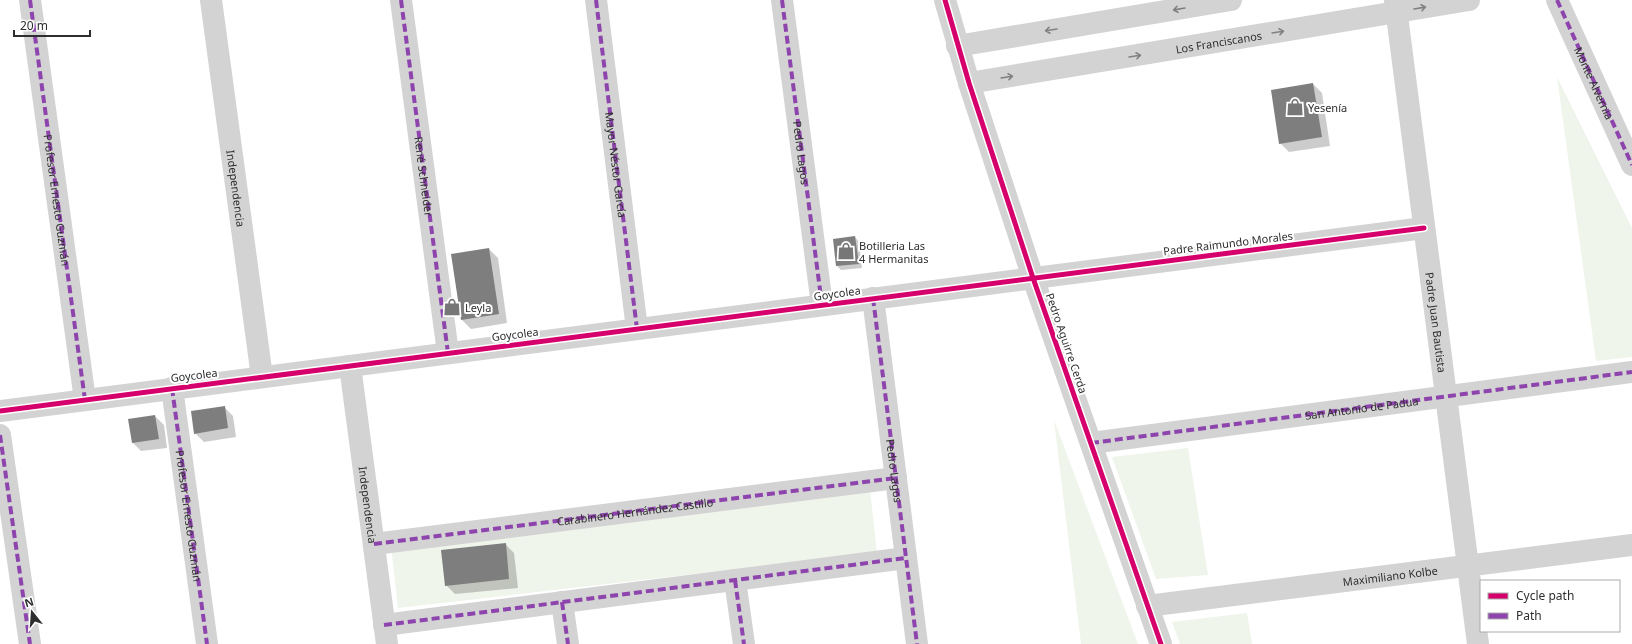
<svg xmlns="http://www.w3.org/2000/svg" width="1632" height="644" font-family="'Noto Sans',sans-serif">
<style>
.green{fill:#f0f5eb}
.shadow{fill:#0003}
.building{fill:#7e7e7e}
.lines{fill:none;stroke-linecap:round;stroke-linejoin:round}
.minor{stroke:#d3d3d3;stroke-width:22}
.tertiary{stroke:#d3d3d3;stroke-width:22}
.quiet{stroke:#8e44ad;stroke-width:4;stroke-dasharray:8 4;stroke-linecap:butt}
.cycleway-casing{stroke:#fff;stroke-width:8}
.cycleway{stroke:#d6006c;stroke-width:5}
.oneway{stroke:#808080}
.labels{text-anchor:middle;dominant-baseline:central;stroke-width:4;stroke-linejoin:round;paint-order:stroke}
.street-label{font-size:11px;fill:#2e2e2e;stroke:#fff}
.poi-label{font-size:11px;fill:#2e2e2e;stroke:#fff;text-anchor:start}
</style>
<rect width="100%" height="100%" fill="#fff"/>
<g class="green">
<path d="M1557 77 1632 228V357L1596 361Z"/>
<path d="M1054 420 1138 644H1081Z"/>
<path d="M1188 448 1208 575 1156 579 1112 457Z"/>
<path d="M870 490 877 553 398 608 391 546Z"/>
<path d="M1247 613 1252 644H1180L1172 622Z"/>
</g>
<g class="shadow">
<path d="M1313 84 1322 93 1330 146 1289 152 1280 143Z"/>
<path d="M855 237 859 242 862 268 841 270 837 266Z"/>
<path d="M489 249 498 258 507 323 471 329 462 320Z"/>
<path d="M224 407 233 416 236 437 204 442 195 433Z"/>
<path d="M155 416 164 425 167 448 141 451 132 442Z"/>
<path d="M505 544 514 553 518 588 455 594 446 585Z"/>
</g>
<g class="building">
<path d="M1313 83 1322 137 1279 144 1271 90Z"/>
<path d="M855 236 859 264 836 266 833 239Z"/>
<path d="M489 248 499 314 461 320 451 254Z"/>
<path d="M225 406 228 428 194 434 191 411Z"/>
<path d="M155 415 159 439 132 443 128 419Z"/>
<path d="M506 543 509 579 445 586 441 550Z"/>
</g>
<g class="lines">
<g class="minor">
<path d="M30 0 85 400"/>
<path id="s1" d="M211 0 262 377"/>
<path id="s2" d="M401 0 448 353"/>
<path d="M596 0 637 329"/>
<path id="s3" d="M782 0 822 305"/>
<path id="s4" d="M1395 0 1478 644"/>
<path d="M1557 0 1632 165"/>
<path id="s5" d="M873 298 917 644"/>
<path id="s6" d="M350 366 387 644"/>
<path id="s7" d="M172 388 207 644"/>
<path d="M0 411 1424 228"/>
<path d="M0 435 30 644"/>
<path d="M1091 443 1632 372"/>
<path id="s8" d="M374 544 896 478"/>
<path d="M735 580 744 644"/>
<path d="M562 602 568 644"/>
<path id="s9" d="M1147 606 1632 545"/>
<path d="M384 625 906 558"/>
</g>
<g class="tertiary">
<path d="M945 0 969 83 1033 278 1161 644"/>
<path d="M957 46 1231 0"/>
<path id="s10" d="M969 83 1469 0"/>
</g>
<g class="quiet">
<path id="s11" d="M30 0 85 400"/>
<path d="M401 0 448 353"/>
<path id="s12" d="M596 0 637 329"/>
<path d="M782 0 822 305"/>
<path id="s13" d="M1557 0 1632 165"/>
<path d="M873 298 917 644"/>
<path d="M172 388 207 644"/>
<path d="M0 435 30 644"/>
<path id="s14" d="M1091 443 1632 372"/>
<path d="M374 544 896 478"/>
<path d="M735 580 744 644"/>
<path d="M562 602 568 644"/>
<path d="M384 625 906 558"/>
</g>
<g class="cycleway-casing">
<g id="cycleway">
<path d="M945 0 969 83 1033 278 1161 644"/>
<path d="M0 411 1424 228"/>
</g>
</g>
<use href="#cycleway" class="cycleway"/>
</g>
<defs><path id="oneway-shaft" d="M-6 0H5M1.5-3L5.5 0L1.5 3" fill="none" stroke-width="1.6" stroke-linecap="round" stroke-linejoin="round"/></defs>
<g class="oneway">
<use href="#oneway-shaft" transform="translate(1420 8) rotate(-10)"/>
<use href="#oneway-shaft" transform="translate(1179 9) rotate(170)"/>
<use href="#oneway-shaft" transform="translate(1051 30) rotate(171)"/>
<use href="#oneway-shaft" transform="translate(1278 32) rotate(-9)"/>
<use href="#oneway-shaft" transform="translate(1135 56) rotate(-9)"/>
<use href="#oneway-shaft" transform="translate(1007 77) rotate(-9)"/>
</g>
<defs>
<g id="shop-bare" transform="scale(1.38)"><path d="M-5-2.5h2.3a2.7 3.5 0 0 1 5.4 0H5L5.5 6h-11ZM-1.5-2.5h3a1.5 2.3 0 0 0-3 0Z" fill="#777" stroke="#fff" stroke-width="2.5" paint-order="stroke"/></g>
</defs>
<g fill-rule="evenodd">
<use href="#shop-bare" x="1295" y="107"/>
<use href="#shop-bare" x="846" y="251"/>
<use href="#shop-bare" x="452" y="307"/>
</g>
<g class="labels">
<g class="street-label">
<text stroke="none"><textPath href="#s10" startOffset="253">Los Franciscanos</textPath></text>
<text stroke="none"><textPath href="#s13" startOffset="91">Monte Alvernia</textPath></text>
<text stroke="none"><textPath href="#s3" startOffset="154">Pedro Lagos</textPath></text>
<text stroke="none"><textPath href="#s12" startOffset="166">Mayor Néstor García</textPath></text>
<text stroke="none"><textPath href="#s2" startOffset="178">René Schneider</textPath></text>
<text stroke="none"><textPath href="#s1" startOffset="190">Independencia</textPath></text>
<text stroke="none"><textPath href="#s11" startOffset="202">Profesor Ernesto Guzmán</textPath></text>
<text transform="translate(1228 243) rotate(-7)">Padre Raimundo Morales</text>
<text transform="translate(837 293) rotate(-8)">Goycolea</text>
<text stroke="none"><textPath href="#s4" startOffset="325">Padre Juan Bautista</textPath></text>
<text transform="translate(515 334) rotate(-7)">Goycolea</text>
<text transform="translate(1067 343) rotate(71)">Pedro Aguirre Cerda</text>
<text transform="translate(194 375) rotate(-7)">Goycolea</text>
<text stroke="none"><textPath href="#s14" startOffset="273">San Antonio de Padua</textPath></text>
<text stroke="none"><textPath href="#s5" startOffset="174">Pedro Lagos</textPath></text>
<text stroke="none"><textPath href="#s6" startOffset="140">Independencia</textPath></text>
<text stroke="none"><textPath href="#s8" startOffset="263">Carabinero Hernández Castillo</textPath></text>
<text stroke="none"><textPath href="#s7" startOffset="129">Profesor Ernesto Guzmán</textPath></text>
<text stroke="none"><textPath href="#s9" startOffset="245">Maximiliano Kolbe</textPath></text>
</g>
<g class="poi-label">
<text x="1308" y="107">Yesenía</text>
<text x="859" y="245">Botilleria Las<tspan x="859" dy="13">4 Hermanitas</tspan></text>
<text x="465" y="307">Leyla</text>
</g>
</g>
<rect x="1480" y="580" width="140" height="52" fill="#ffffff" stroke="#ababab"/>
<rect x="1488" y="593" width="20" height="6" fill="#d6006c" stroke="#ababab"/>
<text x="1516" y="600" font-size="12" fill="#2e2e2e">Cycle path</text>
<rect x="1488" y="613" width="20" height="6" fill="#8e44ad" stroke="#ababab"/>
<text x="1516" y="620" font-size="12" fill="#2e2e2e">Path</text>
<g transform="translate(32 612) rotate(343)" stroke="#ffffff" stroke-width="3" paint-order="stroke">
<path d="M0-3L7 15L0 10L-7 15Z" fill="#2e2e2e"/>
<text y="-6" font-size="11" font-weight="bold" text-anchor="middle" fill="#2e2e2e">N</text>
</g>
<path d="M14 30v6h76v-6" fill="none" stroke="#2e2e2e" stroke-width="2"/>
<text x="20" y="30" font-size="12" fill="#2e2e2e" stroke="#ffffff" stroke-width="3" paint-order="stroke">20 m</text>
</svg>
